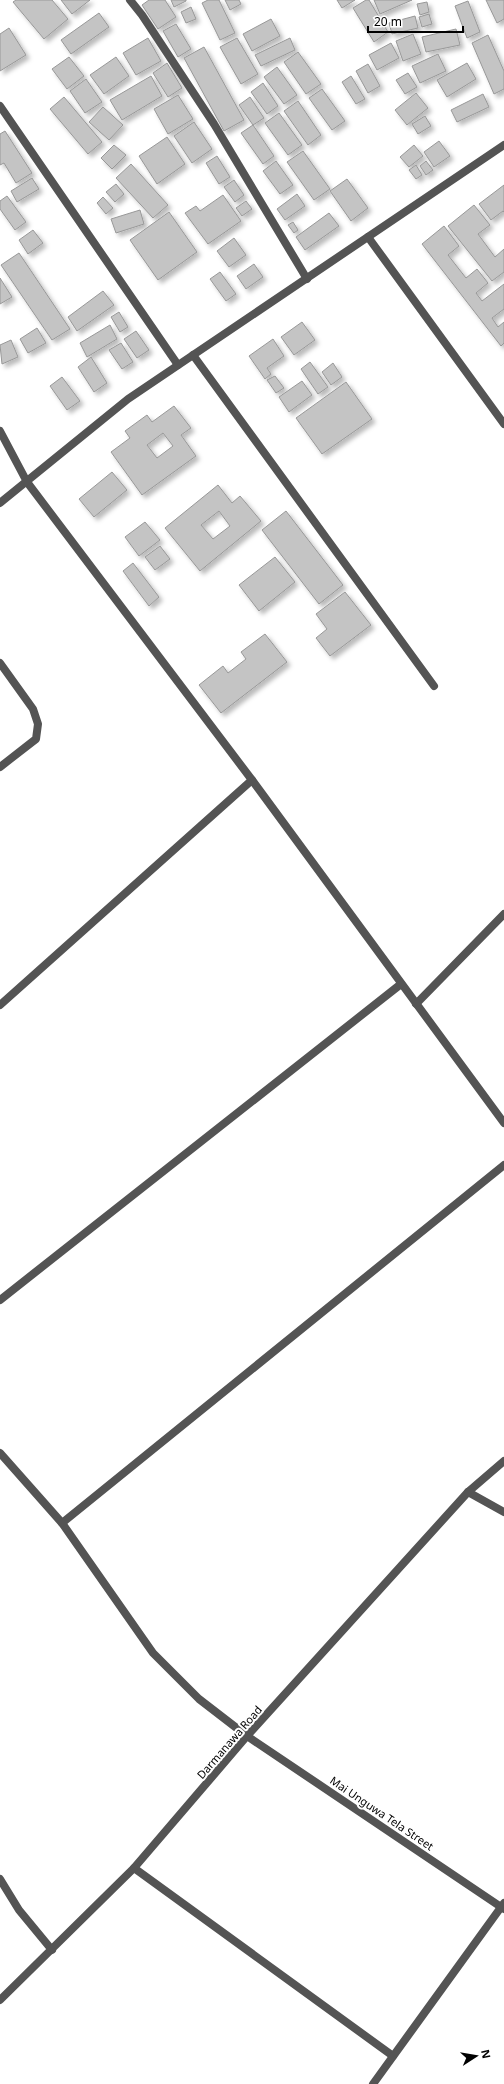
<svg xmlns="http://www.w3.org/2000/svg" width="504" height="2084" font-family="'Noto Sans',sans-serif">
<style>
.building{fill:#c4c4c4;stroke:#989898;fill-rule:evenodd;filter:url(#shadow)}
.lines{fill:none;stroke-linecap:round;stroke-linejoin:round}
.minor{stroke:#545454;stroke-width:8}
.tertiary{stroke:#545454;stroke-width:8}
.labels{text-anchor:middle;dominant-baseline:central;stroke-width:4;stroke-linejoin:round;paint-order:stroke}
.street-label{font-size:11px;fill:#000;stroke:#fff}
</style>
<defs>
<filter id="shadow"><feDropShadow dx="3.5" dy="3.5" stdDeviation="2" flood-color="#0004"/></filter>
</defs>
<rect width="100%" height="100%" fill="#fff"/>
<g class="building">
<path d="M16 0H52L68 19 44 39 13 2Z"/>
<path d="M61 0H90L72 14Z"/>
<path d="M149 0H165L176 17 158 29 142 5Z"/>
<path d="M171 0H186V1L174 7Z"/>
<path d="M208 0H219L235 33 220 40 202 3Z"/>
<path d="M225 0H239L241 4 230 10Z"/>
<path d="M337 0H355L342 8Z"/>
<path d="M366 0H369L388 32 374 42 353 8Z"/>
<path d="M374 0H412L380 14Z"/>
<path d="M486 0H504V19L497 23Z"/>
<path d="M468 1 480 32 467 38 455 6Z"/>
<path d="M427 2 429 12 420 15 417 4Z"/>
<path d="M191 7 196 19 186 23 181 12Z"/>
<path d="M99 13 109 27 71 54 61 40Z"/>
<path d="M429 14 432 24 422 27 419 17Z"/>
<path d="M415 16 418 28 392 34 389 23Z"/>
<path d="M271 19 280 36 252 51 243 34Z"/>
<path d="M176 24 191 49 178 57 163 31Z"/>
<path d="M9 28 26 55 0 71V34Z"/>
<path d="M456 29 460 45 426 52 422 37Z"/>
<path d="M413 34 421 54 403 61 396 41Z"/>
<path d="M488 35 504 71V89L494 94 472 43Z"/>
<path d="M148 38 161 61 136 75 123 53Z"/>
<path d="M237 38 258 74 241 84 220 47Z"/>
<path d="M290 38 295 50 261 66 255 55Z"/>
<path d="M391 43 399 58 377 70 369 55Z"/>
<path d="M204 47 244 120 224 131 184 58Z"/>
<path d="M298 52 321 84 306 94 284 62Z"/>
<path d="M438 54 446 71 420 83 412 66Z"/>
<path d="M69 57 84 76 67 89 52 69Z"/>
<path d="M116 57 129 76 104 94 90 75Z"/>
<path d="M167 63 182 88 168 97 153 73Z"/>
<path d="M467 63 476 79 447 97 437 80Z"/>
<path d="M368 64 380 86 368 93 356 71Z"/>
<path d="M277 67 297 95 284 104 264 77Z"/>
<path d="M408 73 417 87 405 94 396 80Z"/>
<path d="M151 76 162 96 122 120 110 100Z"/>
<path d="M351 76 365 99 356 104 342 82Z"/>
<path d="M86 79 102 102 85 113 70 91Z"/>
<path d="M263 83 278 106 267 114 251 92Z"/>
<path d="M322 89 345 121 332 130 309 98Z"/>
<path d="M416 93 428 108 407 125 395 110Z"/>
<path d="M483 94 489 107 457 122 451 110Z"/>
<path d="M178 95 193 119 168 134 154 109Z"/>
<path d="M64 97 102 142 88 154 50 109Z"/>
<path d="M250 97 264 118 253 125 239 105Z"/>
<path d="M298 101 321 135 308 145 284 111Z"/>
<path d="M103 107 123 125 109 140 89 122Z"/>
<path d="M279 113 302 145 288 155 265 123Z"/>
<path d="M425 116 431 126 418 134 412 124Z"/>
<path d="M194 122 212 149 192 163 174 136Z"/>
<path d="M253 125 274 156 263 164 241 133Z"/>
<path d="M5 131 32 173 16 183 4 163 0 165V134Z"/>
<path d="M167 137 185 164 157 184 139 156Z"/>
<path d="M439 141 450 156 434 167 424 152Z"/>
<path d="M114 145 126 155 112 169 101 158Z"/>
<path d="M414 145 423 156 409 167 400 157Z"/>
<path d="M303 151 330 189 314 200 287 162Z"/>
<path d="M217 156 230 177 219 184 206 163Z"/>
<path d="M276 161 293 185 280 194 263 171Z"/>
<path d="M426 161 433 170 426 175 420 166Z"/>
<path d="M131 164 168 205 153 218 116 178Z"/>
<path d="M416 165 422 175 416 179 409 170Z"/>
<path d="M32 178 39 189 17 202 11 191Z"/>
<path d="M347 179 368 208 351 221 330 191Z"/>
<path d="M234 180 244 195 235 202 224 187Z"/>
<path d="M116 184 124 194 115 202 106 192Z"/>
<path d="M504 185V212L503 211 491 220 479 204Z"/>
<path d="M297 194 305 206 285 220 277 209Z"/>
<path d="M223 195 241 221 208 244 185 213 196 206 200 211Z"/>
<path d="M7 196 26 222 15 230 0 209V201Z"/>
<path d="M103 197 113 208 106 214 97 203Z"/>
<path d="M246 201 252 209 242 216 236 208Z"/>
<path d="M474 205 490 225 478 234 495 257 504 249V272L492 281 448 226Z"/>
<path d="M140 210 144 224 116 233 111 219Z"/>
<path d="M169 212 197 252 158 280 130 240Z"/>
<path d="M329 213 339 226 305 250 296 237Z"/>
<path d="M293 222 298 230 294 233 288 225Z"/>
<path d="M444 226 459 246 448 255 466 278 477 269 488 283 476 293 482 301 504 284V309L492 318 498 327 504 322V343L501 346 422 244Z"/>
<path d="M33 230 43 243 28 254 19 240Z"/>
<path d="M234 238 246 255 229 267 217 251Z"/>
<path d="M19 253 70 329 52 340 1 265Z"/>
<path d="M254 264 263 277 246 289 237 276Z"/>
<path d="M220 272 236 294 226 301 210 279Z"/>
<path d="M0 278 12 297 0 304Z"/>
<path d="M103 291 114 305 77 331 68 317Z"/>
<path d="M119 312 128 327 120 332 111 317Z"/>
<path d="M302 322 315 340 294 355 281 337Z"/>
<path d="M110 325 117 339 87 357 80 343Z"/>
<path d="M37 328 46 343 28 353 20 339Z"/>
<path d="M136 331 149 350 137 358 124 339Z"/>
<path d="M273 339 284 356 267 368 271 374 265 379 249 356Z"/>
<path d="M11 340 18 357 2 364 0 345Z"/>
<path d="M121 343 133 362 122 369 109 350Z"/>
<path d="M91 357 107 383 94 392 78 367Z"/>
<path d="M310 362 328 387 318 394 301 369Z"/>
<path d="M333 363 342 377 331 385 322 372Z"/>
<path d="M275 376 284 388 276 393 267 380Z"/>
<path d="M62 377 80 401 67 410 50 386Z"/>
<path d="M302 381 312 395 289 412 279 397Z"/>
<path d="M346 382 372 419 322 454 296 418Z"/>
<path d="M174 406 191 428 181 435 196 456 142 495 111 452 130 438 125 431 147 415 152 422ZM163 433 173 446 157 458 147 445Z"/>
<path d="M112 472 127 490 94 517 79 499Z"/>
<path d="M218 485 232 503 240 496 261 521 200 571 165 528ZM219 511 230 526 213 539 201 525Z"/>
<path d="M286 511 343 585 319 604 262 530Z"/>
<path d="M145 522 160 540 139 556 125 537Z"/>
<path d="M160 546 170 559 155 570 145 557Z"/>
<path d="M275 557 295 582 259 611 239 585Z"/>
<path d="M133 563 159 597 149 606 123 571Z"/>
<path d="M345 592 371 625 330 656 316 638 327 629 316 614Z"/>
<path d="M265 634 287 662 221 713 199 685 223 666 228 673 246 659 241 652Z"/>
</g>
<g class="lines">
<g class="minor">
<path d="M130 0 142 15 214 124 307 279"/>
<path d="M0 106 178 365"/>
<path d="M368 237 504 424"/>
<path d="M193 355 434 686"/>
<path d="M0 431 27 482 252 780 504 1123"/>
<path d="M0 503 128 399 504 145"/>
<path d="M0 663 33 709 38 724 36 739 0 767"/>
<path d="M416 1004 504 914"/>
<path d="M0 1005 252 780"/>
<path d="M0 1300 401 984"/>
<path d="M0 1453 62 1523 153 1653 199 1699 247 1736 504 1909"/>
<path d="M468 1492 504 1512"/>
<path d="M62 1523 504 1165"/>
<path d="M134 1868 393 2056"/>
<path d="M0 1879 19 1910 52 1950"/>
<path d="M373 2084 504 1903"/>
</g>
<path class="tertiary" d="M0 2000 134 1868 247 1736 468 1492 504 1461"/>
</g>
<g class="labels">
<g class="street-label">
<text transform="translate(229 1742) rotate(-49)">Darmanawa Road</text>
<text transform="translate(382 1813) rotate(34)">Mai Unguwa Tela Street</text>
</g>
</g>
<g transform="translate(476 2056) rotate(78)" stroke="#ffffff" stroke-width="3" paint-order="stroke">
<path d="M0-3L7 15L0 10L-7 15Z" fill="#000000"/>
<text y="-6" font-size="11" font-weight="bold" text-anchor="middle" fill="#000000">N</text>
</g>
<path d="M368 26v6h95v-6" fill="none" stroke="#000000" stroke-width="2"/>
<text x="374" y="26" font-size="12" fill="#000000" stroke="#ffffff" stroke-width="3" paint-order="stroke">20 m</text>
</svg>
